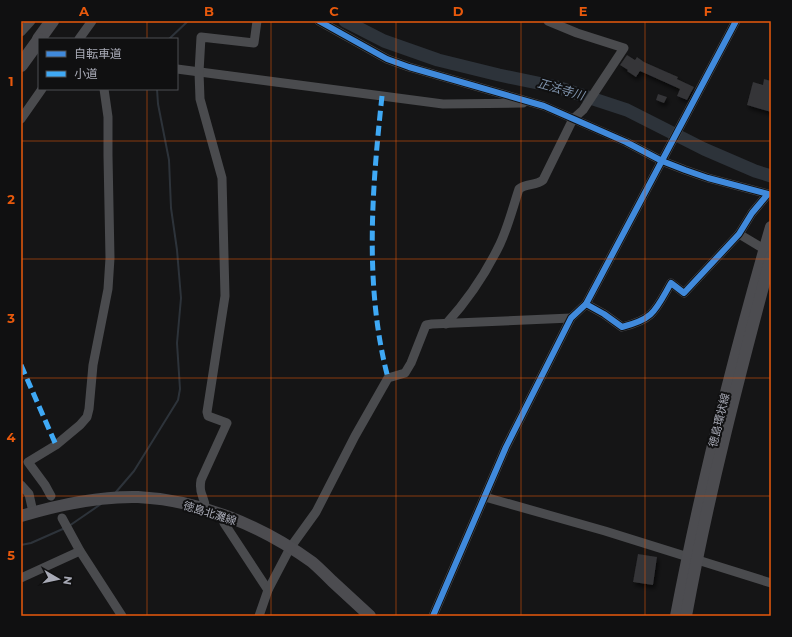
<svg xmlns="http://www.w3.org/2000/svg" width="792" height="637" font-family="Montserrat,'Noto Sans JP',sans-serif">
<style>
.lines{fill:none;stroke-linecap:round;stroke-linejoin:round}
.stream{stroke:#2d333a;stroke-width:2}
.river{stroke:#2d333a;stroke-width:13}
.building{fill:#343437;filter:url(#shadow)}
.minor{stroke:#4a4b4e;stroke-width:9}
.major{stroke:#4c4c50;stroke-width:12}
.highway{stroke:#4c4c50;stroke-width:14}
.quiet{stroke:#3fa9f5;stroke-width:5;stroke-dasharray:10 5;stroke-linecap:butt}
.cycleway-casing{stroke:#101011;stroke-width:8}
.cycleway{stroke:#408adc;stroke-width:6}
.grid{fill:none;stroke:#e8590c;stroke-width:1;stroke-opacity:0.55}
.labels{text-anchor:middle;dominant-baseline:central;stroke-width:4;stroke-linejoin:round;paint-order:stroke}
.street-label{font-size:11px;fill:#a8aab6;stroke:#101011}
.water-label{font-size:12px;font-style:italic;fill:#8195ae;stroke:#101011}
.neatline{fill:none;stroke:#e8590c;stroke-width:1.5}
.grid-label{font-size:13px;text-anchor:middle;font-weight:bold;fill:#e8590c}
</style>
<defs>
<filter id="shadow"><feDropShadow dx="2" dy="3.5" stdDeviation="2" flood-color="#0009"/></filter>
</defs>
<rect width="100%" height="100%" fill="#151516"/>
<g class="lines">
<g class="stream">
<path d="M169 39 188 21"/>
<path d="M116 492 134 471 178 400 180 389 177 343 181 298 177 250 171 208 169 160 158 104 157 89"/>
<path d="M69 526 101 504"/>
<path d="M21 545 31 543 65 528"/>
</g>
<path class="river" d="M345 21 384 41 438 60 499 75 557 87 627 110 704 149 755 171 771 176"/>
</g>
<g class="building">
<path d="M627 55 635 60 637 57 644 62 678 77 677 79 694 87 687 100 677 96 680 89 640 71 636 77 627 71 628 70 620 65Z"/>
<path d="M764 79 771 81V112L747 105 753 82 763 85Z"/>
<path d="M658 94 667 97 664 103 656 100Z"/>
<path d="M638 554 657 557 653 585 633 582Z"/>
</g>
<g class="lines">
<g class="minor">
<path d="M319 21 387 59 409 67 544 106 626 142 662 161 685 170 708 178 768 194 752 213 739 234 684 293 671 283C655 311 654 319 622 327L604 314 586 304"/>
<path d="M21 32 31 21"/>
<path d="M79 39 92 21"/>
<path d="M177 69 443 104 523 103"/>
<path d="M21 119 42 89"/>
<path d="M739 234 769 252"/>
<path d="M446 324C467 301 486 273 500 244 508 227 513 207 519 189 526 183 536 186 543 180L573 119 583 110 624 48 577 33 548 21"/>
<path d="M21 485 29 494 33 512"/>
<path d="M51 496 45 485 28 462 56 445 80 425 87 417 89 409 93 365 108 289 110 258 108 156V117L104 89"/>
<path d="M485 497 605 531 771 583"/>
<path d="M205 509C206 497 198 496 201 480L227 423 208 416 207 412 225 296 222 178 200 99 199 72 201 37 254 43 257 21"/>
<path d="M225 516 224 523 268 590"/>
<path d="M62 518 80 551 122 616"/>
<path d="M21 578 80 551"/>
<path d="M259 616 268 590 290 548 316 512 355 436 388 378 405 373 411 363 426 325 432 324 571 318"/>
<path d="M433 616 506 447 571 318 586 304 736 21"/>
</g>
<g class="major">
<path d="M21 516C58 505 99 496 138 497 200 500 262 526 312 562 319 568 326 575 332 581 345 593 357 604 370 616"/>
<path d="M676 616C701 485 734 355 771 227"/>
<path d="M686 616C708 495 739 376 771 257"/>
</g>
<g class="highway">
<path d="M39 39 52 21"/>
<path d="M21 65 39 40"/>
</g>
<g class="quiet">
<path d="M382 96C372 189 364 287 388 378"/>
<path d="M21 365 56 445"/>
</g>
<g class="cycleway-casing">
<g id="cycleway">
<path d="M319 21 387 59 409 67 544 106 626 142 662 161 685 170 708 178 768 194 752 213 739 234 684 293 671 283C655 311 654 319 622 327L604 314 586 304"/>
<path d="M433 616 506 447 571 318 586 304 736 21"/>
</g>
</g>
<use href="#cycleway" class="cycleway"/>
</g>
<path class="grid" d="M147 21V39M271 21V616M396 21V616M521 21V616M645 21V616M147 89V616M21 141H771M21 259H771M21 378H771M21 496H771"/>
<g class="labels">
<g class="street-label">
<text transform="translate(719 420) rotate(-76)">徳島環状線</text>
<text transform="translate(210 513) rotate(17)">徳島北灘線</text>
</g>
<g class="water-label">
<text transform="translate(561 89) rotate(16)">正法寺川</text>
</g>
</g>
<rect width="792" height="637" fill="none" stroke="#101011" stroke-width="44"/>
<rect x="38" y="38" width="140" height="52" fill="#101011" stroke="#4d4e53"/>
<rect x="46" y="51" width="20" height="6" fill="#408adc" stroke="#4d4e53"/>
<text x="74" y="58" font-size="12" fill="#a8aab6">自転車道</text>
<rect x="46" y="71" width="20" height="6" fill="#3fa9f5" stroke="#4d4e53"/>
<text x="74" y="78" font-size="12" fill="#a8aab6">小道</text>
<g transform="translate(58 579) rotate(99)" stroke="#101011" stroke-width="3" paint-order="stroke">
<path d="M0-3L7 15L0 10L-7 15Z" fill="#a8aab6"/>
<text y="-6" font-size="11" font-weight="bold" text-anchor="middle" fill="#a8aab6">N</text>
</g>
<rect x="22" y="22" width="748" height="593" class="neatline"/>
<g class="grid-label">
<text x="84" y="16">A</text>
<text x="209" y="16">B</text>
<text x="334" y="16">C</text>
<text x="458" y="16">D</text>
<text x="583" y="16">E</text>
<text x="708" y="16">F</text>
<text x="11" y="86">1</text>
<text x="11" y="204">2</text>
<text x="11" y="323">3</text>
<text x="11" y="442">4</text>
<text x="11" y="560">5</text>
</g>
</svg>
